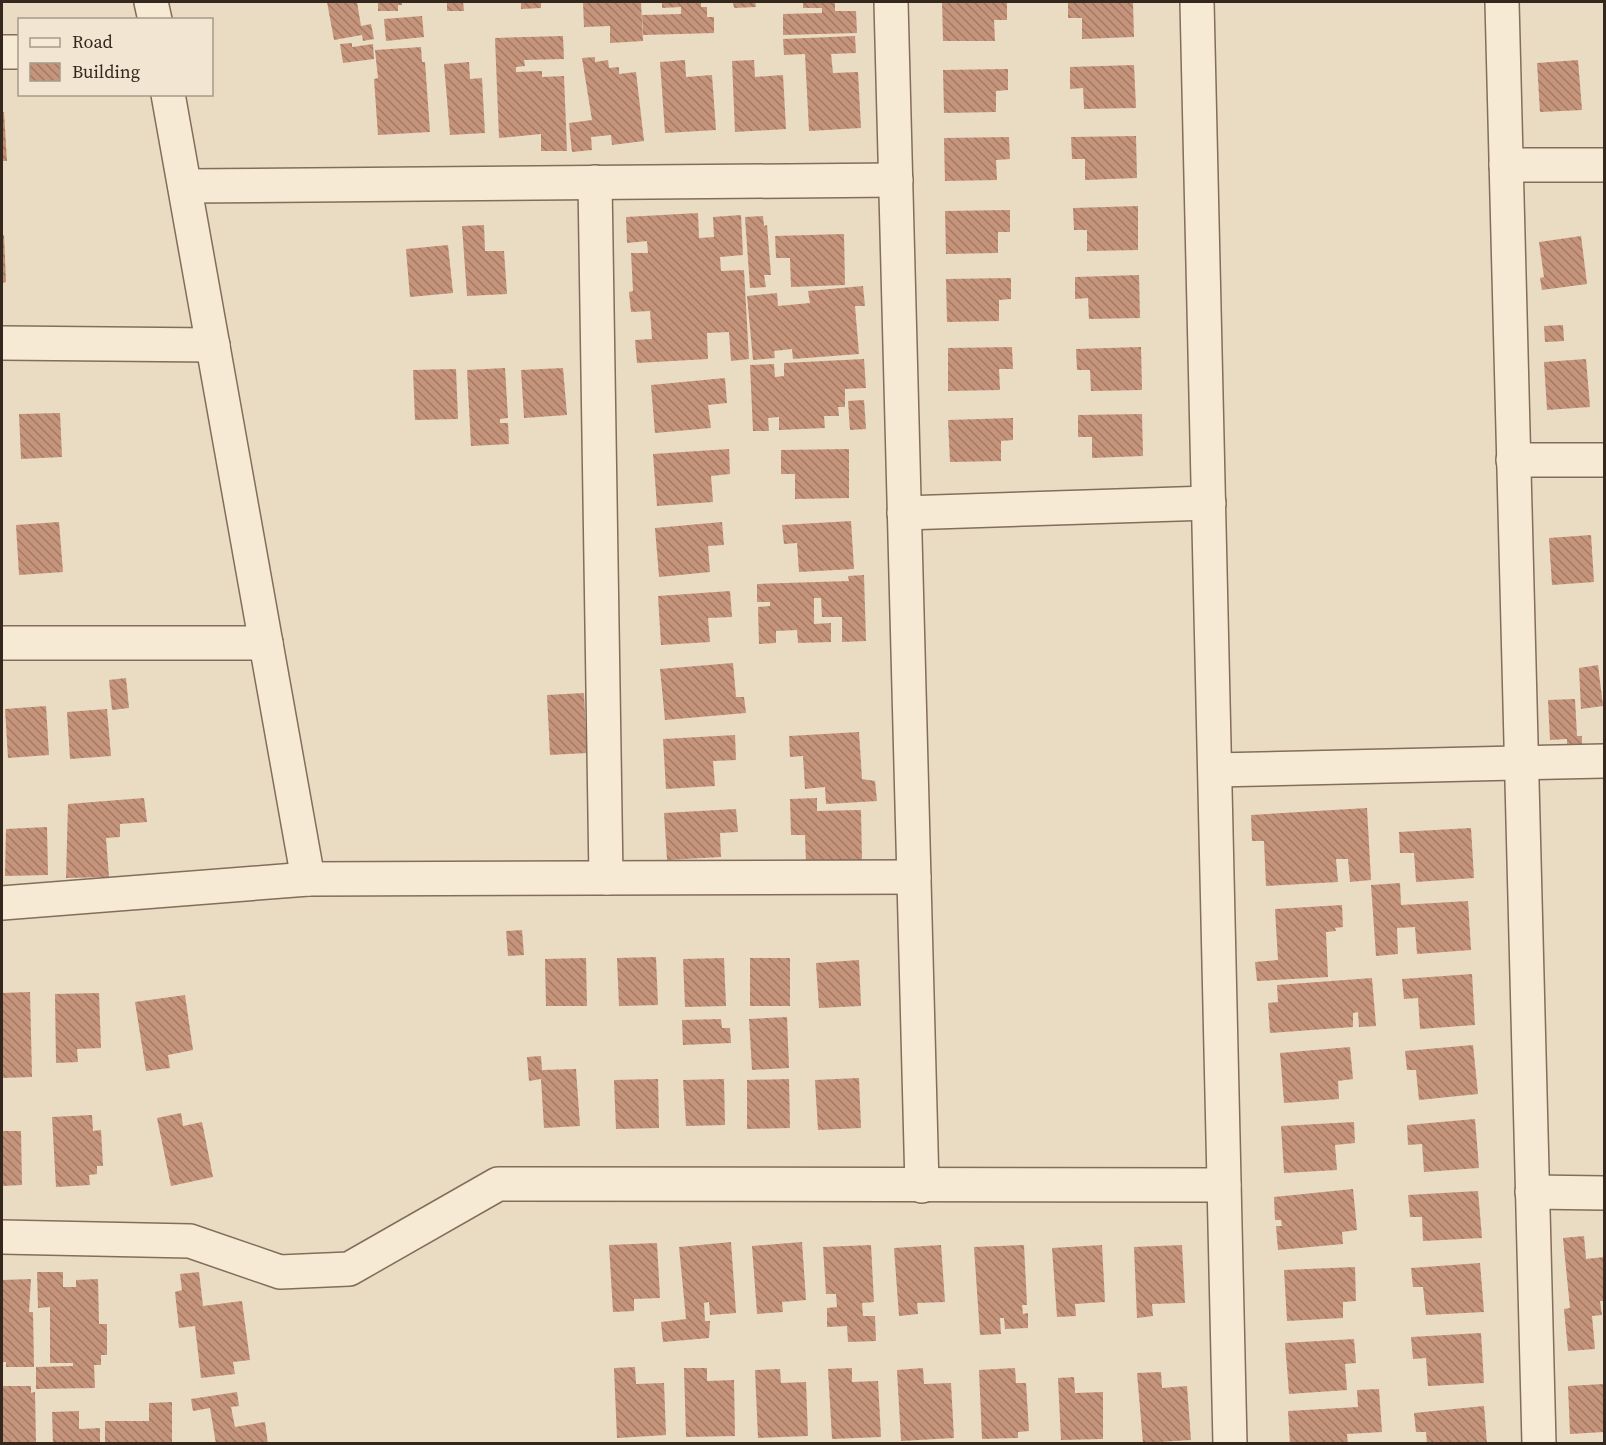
<svg xmlns="http://www.w3.org/2000/svg" width="1606" height="1445" font-family="'Source Serif 4',serif">
<style>
.building{fill:url(#building-back-hatch)}
.lines{fill:none;stroke-linecap:round;stroke-linejoin:round}
.street-casing{stroke:#836d5b;stroke-width:36}
.street{stroke:#f6ead5;stroke-width:33}
</style>
<defs>
<pattern id="building-back-hatch" width="6" height="6" patternUnits="userSpaceOnUse" patternTransform="scale(1.5)"><rect width="6" height="6" fill="#c6947b"/><path d="M-1 5l2 2M0 0l6 6M5-1l2 2" fill="none" stroke="#a27964"/></pattern>
</defs>
<rect width="100%" height="100%" fill="#eadbc3"/>
<g class="building">
<path d="M327 2H357L361 26 371 24 374 39 363 41 362 35 334 40Z"/>
<path d="M378 2H402V5H398V11H378Z"/>
<path d="M447 2H463L464 11H447Z"/>
<path d="M521 2H541V8L521 9Z"/>
<path d="M583 2H641L643 41 610 43V26L584 27Z"/>
<path d="M662 2H701V7H707V17H714V33L643 35 642 15 681 14V7L662 8Z"/>
<path d="M733 2H755L756 7 734 8Z"/>
<path d="M803 2H835V11H856L857 33 783 35V14L822 13V8H803Z"/>
<path d="M942 2H1007V20H994L995 41H943Z"/>
<path d="M1068 2H1133L1134 37 1082 39V18H1068Z"/>
<path d="M422 16 424 37 386 41 384 19Z"/>
<path d="M563 36 564 59 524 60 525 66 516 67V72L542 71V77L564 76 567 151H541V134L499 138 495 38Z"/>
<path d="M855 36 856 53 831 54 833 73 858 72 861 128 809 131 805 54 784 55 783 39Z"/>
<path d="M352 43V47L373 44 374 59 343 63 340 44Z"/>
<path d="M421 47 422 62H425L430 132 378 135 374 79 378 78 375 50Z"/>
<path d="M595 57V62L608 60 609 68 619 67V74L636 72 644 141 612 145 611 135 591 137 592 150 572 152 569 123 592 120 582 58Z"/>
<path d="M685 60 686 77 712 75 716 130 665 133 660 62Z"/>
<path d="M754 60 755 77 783 75 786 129 735 132 732 61Z"/>
<path d="M1578 60 1582 110 1540 112 1537 63Z"/>
<path d="M469 62 470 79 482 78 485 133 450 135 444 64Z"/>
<path d="M1134 65 1136 108 1084 109 1083 88 1070 89V67Z"/>
<path d="M1008 69V90L996 91V112L944 113 943 70Z"/>
<path d="M2 112H4L7 161H2Z"/>
<path d="M1136 136 1137 178 1085 180V159H1072L1071 137Z"/>
<path d="M1009 137 1010 159 996 160 997 180 945 181 944 138Z"/>
<path d="M1138 206V250L1087 251V230H1074L1073 208Z"/>
<path d="M1010 210V232H998V253L946 254 945 211Z"/>
<path d="M698 213 699 238 714 237 713 217 741 215 743 255 720 257 721 271 744 270 749 359 731 361 729 332 707 333 708 359 637 363 635 340 652 339 650 311 631 312 629 292 633 291 631 253H648L647 241 627 243 626 217Z"/>
<path d="M763 216 764 226 767 225 771 275H764L766 287 750 288 745 217Z"/>
<path d="M484 225 485 251H504L507 294 467 296 462 226Z"/>
<path d="M844 234 845 285 791 287 790 258H776L775 236Z"/>
<path d="M2 235H4L6 282 2 283Z"/>
<path d="M1581 236 1587 284 1542 290 1540 278 1544 277 1539 242Z"/>
<path d="M448 245 453 293 410 297 406 249Z"/>
<path d="M1139 275 1140 318 1089 319 1088 298 1075 299V277Z"/>
<path d="M1011 278V299L999 300V321L947 322 946 279Z"/>
<path d="M863 286 865 306H855L859 354 793 359 792 349 774 351 775 358 753 360 747 296 777 293 778 306 810 303 808 291Z"/>
<path d="M1563 325 1564 341 1545 342 1544 326Z"/>
<path d="M1012 347 1013 369H999L1000 390 948 391V348Z"/>
<path d="M1141 347 1142 390 1091 391 1090 370H1077L1076 349Z"/>
<path d="M864 359 866 388 845 389V407H838L839 416H824L825 428 779 430V417L768 418 769 431H753L750 365 774 364 775 377 784 376V363Z"/>
<path d="M1586 359 1590 407 1547 410 1544 362Z"/>
<path d="M505 368 508 418 500 419V423H508L509 444 471 446 467 370Z"/>
<path d="M563 368 567 415 524 418 521 370Z"/>
<path d="M456 369 458 419 415 420 413 370Z"/>
<path d="M725 378 727 403 708 405 711 428 655 433 651 385Z"/>
<path d="M864 400 866 429 850 430 848 401Z"/>
<path d="M60 413 62 457 21 459 19 414Z"/>
<path d="M1142 414 1143 456 1092 458V437H1078V415Z"/>
<path d="M1013 418V440L1001 441V461L950 462 948 420Z"/>
<path d="M729 449 730 474 711 476 713 502 657 506 653 454Z"/>
<path d="M849 449V498L795 499V474H781V450Z"/>
<path d="M851 521 854 569 799 572 797 543 784 544 782 525Z"/>
<path d="M59 522 63 572 19 575 16 525Z"/>
<path d="M722 522 724 545 708 546 710 572 659 577 655 528Z"/>
<path d="M1591 535 1594 582 1552 585 1549 538Z"/>
<path d="M864 575 866 641 842 642V617H822L821 598H814V624L831 623V642L798 643 797 630 776 631V643L759 644 758 607 770 606V602H757V584L849 581 848 576Z"/>
<path d="M730 591 732 617 708 618 710 642 661 645 658 596Z"/>
<path d="M733 663 736 697H744L746 713 665 720 660 669Z"/>
<path d="M1598 665 1603 706 1581 709 1579 668Z"/>
<path d="M126 678 129 708 112 710 109 680Z"/>
<path d="M584 693 587 753 550 755 547 695Z"/>
<path d="M1575 699 1577 736H1582V750L1567 751V739L1550 740 1548 700Z"/>
<path d="M46 706 49 755 8 758 5 709Z"/>
<path d="M107 709 111 756 70 759 67 712Z"/>
<path d="M859 732 862 779 875 781 877 801 826 804 825 787 805 789 803 756 790 757 789 736Z"/>
<path d="M735 735 736 760 713 761 715 786 666 789 663 739Z"/>
<path d="M144 798 147 822 120 824V837L106 838 109 877 66 878 68 804Z"/>
<path d="M817 798V811L861 810 862 861 806 863 805 835H791L790 799Z"/>
<path d="M1367 808 1371 880 1350 882 1348 859H1336L1338 882 1266 886 1264 841H1252L1251 815Z"/>
<path d="M736 809 738 832 720 833 721 857 667 860 664 813Z"/>
<path d="M47 827 48 875 5 876 6 829Z"/>
<path d="M1471 828 1474 878 1416 882 1414 853H1400L1399 832Z"/>
<path d="M1400 883 1401 905 1468 901 1471 950 1417 954 1415 927 1397 928 1398 954 1376 956 1371 885Z"/>
<path d="M1342 905 1343 927 1335 928 1336 931 1326 932 1328 977 1257 981 1255 962 1278 960 1275 909Z"/>
<path d="M522 930 524 955 508 956 506 931Z"/>
<path d="M656 957 658 1005 619 1006 617 958Z"/>
<path d="M586 958 587 1006H546L545 959Z"/>
<path d="M724 958 726 1006 685 1007 683 959Z"/>
<rect x="750" y="958" width="40" height="48"/>
<path d="M859 960 861 1006 819 1008 816 963Z"/>
<path d="M1472 974 1475 1025 1420 1029 1418 998 1404 999 1402 979Z"/>
<path d="M1372 978 1376 1026 1359 1027 1358 1012 1353 1013V1027L1270 1033 1268 1003 1278 1002 1277 985Z"/>
<path d="M30 992 32 1077 2 1078V993Z"/>
<path d="M99 993 101 1048 77 1049 78 1062 56 1063 55 994Z"/>
<path d="M185 995 193 1050 168 1055 170 1068 146 1071 135 1002Z"/>
<path d="M787 1017 789 1068 752 1070 749 1019Z"/>
<path d="M721 1019 722 1028H730L731 1043 683 1045 682 1020Z"/>
<path d="M1473 1045 1478 1094 1419 1100 1416 1070H1407L1405 1051Z"/>
<path d="M1350 1047 1353 1079 1338 1081 1339 1099 1284 1103 1280 1053Z"/>
<path d="M541 1056 542 1070 576 1069 580 1126 544 1128 541 1079 529 1081 527 1057Z"/>
<path d="M859 1078 861 1128 818 1130 815 1080Z"/>
<path d="M658 1079 659 1128 616 1129 614 1080Z"/>
<path d="M724 1079 725 1125 686 1126 683 1080Z"/>
<path d="M789 1079 790 1128 747 1129V1080Z"/>
<path d="M181 1113 183 1126 202 1122 213 1177 171 1186 157 1118Z"/>
<path d="M92 1115 93 1131 101 1130 103 1166H97V1174L89 1175 90 1185 56 1187 52 1117Z"/>
<path d="M1475 1119 1479 1168 1424 1172 1422 1144 1408 1145 1407 1125Z"/>
<path d="M1354 1122 1355 1143 1335 1145 1337 1170 1284 1173 1281 1126Z"/>
<path d="M2 1131H21L22 1185 2 1186Z"/>
<path d="M1353 1189 1357 1230 1342 1232 1343 1244 1278 1250 1276 1226H1282L1281 1220H1275L1274 1197Z"/>
<path d="M1478 1191 1482 1238 1423 1241 1422 1217H1410L1408 1195Z"/>
<path d="M1584 1236 1586 1259 1604 1257V1301H1600L1602 1315 1592 1316 1595 1349 1568 1351 1564 1309 1570 1308 1563 1238Z"/>
<path d="M731 1242 736 1313 710 1315 709 1302 704 1303 705 1321H710L709 1338 663 1342 661 1322 686 1319 679 1247Z"/>
<path d="M802 1242 806 1300 782 1302 783 1312 757 1314 752 1246Z"/>
<path d="M657 1243 660 1298 634 1299V1311L613 1312 609 1245Z"/>
<path d="M871 1245 874 1302 862 1303 863 1316H875L876 1341 848 1342 847 1326 827 1327V1308L837 1307 836 1294H826L823 1247Z"/>
<path d="M941 1245 945 1302 917 1303 918 1314 899 1316 894 1248Z"/>
<path d="M1024 1245 1027 1305H1022L1023 1314 1028 1313V1328L1005 1329 1004 1318H1000L1001 1334 980 1335 974 1247Z"/>
<path d="M1102 1245 1105 1302 1075 1304 1076 1316 1057 1317 1052 1248Z"/>
<path d="M1182 1245 1185 1303 1152 1304 1153 1316 1137 1318 1134 1247Z"/>
<path d="M1480 1263 1484 1312 1426 1315 1423 1287H1413L1411 1268Z"/>
<path d="M1355 1267 1356 1301 1343 1302V1318L1287 1321 1284 1270Z"/>
<path d="M37 1272H63V1287H76V1280L98 1279 99 1324H107V1355H101V1365H94L95 1388 36 1389V1367L73 1366V1363H50V1307L38 1308Z"/>
<path d="M199 1272 203 1306 242 1301 250 1360 233 1362 235 1374 201 1378 195 1326 179 1328 175 1292 182 1290 180 1274Z"/>
<path d="M31 1279 29 1312H33L34 1367H6V1362H2V1280Z"/>
<path d="M1481 1333 1484 1383 1428 1386 1426 1358 1413 1359 1411 1337Z"/>
<path d="M1354 1339 1356 1363 1345 1364 1347 1390 1289 1394 1285 1343Z"/>
<path d="M635 1367 636 1384 664 1383 666 1435 617 1438 614 1368Z"/>
<path d="M684 1368H707V1381L734 1380 735 1436 686 1437Z"/>
<path d="M852 1368V1382L878 1381 881 1437 832 1439 828 1369Z"/>
<path d="M923 1368 924 1384 951 1383 954 1438 901 1441 897 1370Z"/>
<path d="M1015 1368 1016 1383H1026L1029 1431 1018 1432V1438L982 1439 979 1370Z"/>
<path d="M780 1369 781 1383 806 1382 808 1436 758 1438 755 1370Z"/>
<path d="M1161 1372 1162 1388 1187 1386 1191 1440 1143 1443 1137 1373Z"/>
<path d="M1074 1377 1075 1393 1103 1392V1439L1061 1440 1058 1378Z"/>
<path d="M1604 1384V1432L1570 1434 1568 1386Z"/>
<path d="M2 1386H31V1393L35 1392 36 1444H2Z"/>
<path d="M1379 1389 1382 1432 1347 1434 1348 1444H1290L1288 1411 1358 1407 1357 1390Z"/>
<path d="M237 1392 239 1406 231 1407 235 1427 265 1422 268 1444H216L210 1408 193 1411 191 1399Z"/>
<path d="M172 1402V1444H105V1421H149V1403Z"/>
<path d="M1484 1406 1487 1444H1427L1426 1432H1416L1414 1413Z"/>
<path d="M79 1411V1429L100 1428V1444H53L52 1412Z"/>
</g>
<g class="lines">
<g class="street-casing">
<g id="street">
<path d="M151 2 155 20"/>
<path d="M891 2 922 1186"/>
<path d="M1197 2 1230 1444"/>
<path d="M1502 2 1539 1444"/>
<path d="M2 52H20"/>
<path d="M168 94 308 879"/>
<path d="M1506 165H1604"/>
<path d="M595 182 606 878"/>
<path d="M185 186 896 180"/>
<path d="M2 343 213 345"/>
<path d="M1513 460H1604"/>
<path d="M904 513 1209 503"/>
<path d="M2 643H266"/>
<path d="M1215 770 1604 761"/>
<path d="M2 903 308 879 914 877"/>
<path d="M1532 1192 1604 1193"/>
<path d="M2 1237 190 1241 280 1272 349 1269 498 1184 1224 1185"/>
</g>
</g>
<use href="#street" class="street"/>
</g>
<rect width="1606" height="1445" fill="none" stroke="#34271e" stroke-width="6"/>
<rect x="18" y="18" width="195" height="78" fill="#f2e6d2" stroke="#a69a8a" stroke-width="1.5"/>
<rect x="30" y="38" width="30" height="9" fill="#f6ead5" stroke="#a69a8a" stroke-width="1.5"/>
<text x="72" y="48" font-size="18" fill="#34271e">Road</text>
<rect x="30" y="63" width="30" height="18" fill="url(#building-back-hatch)" stroke="#a69a8a" stroke-width="1.5"/>
<text x="72" y="78" font-size="18" fill="#34271e">Building</text>
</svg>
